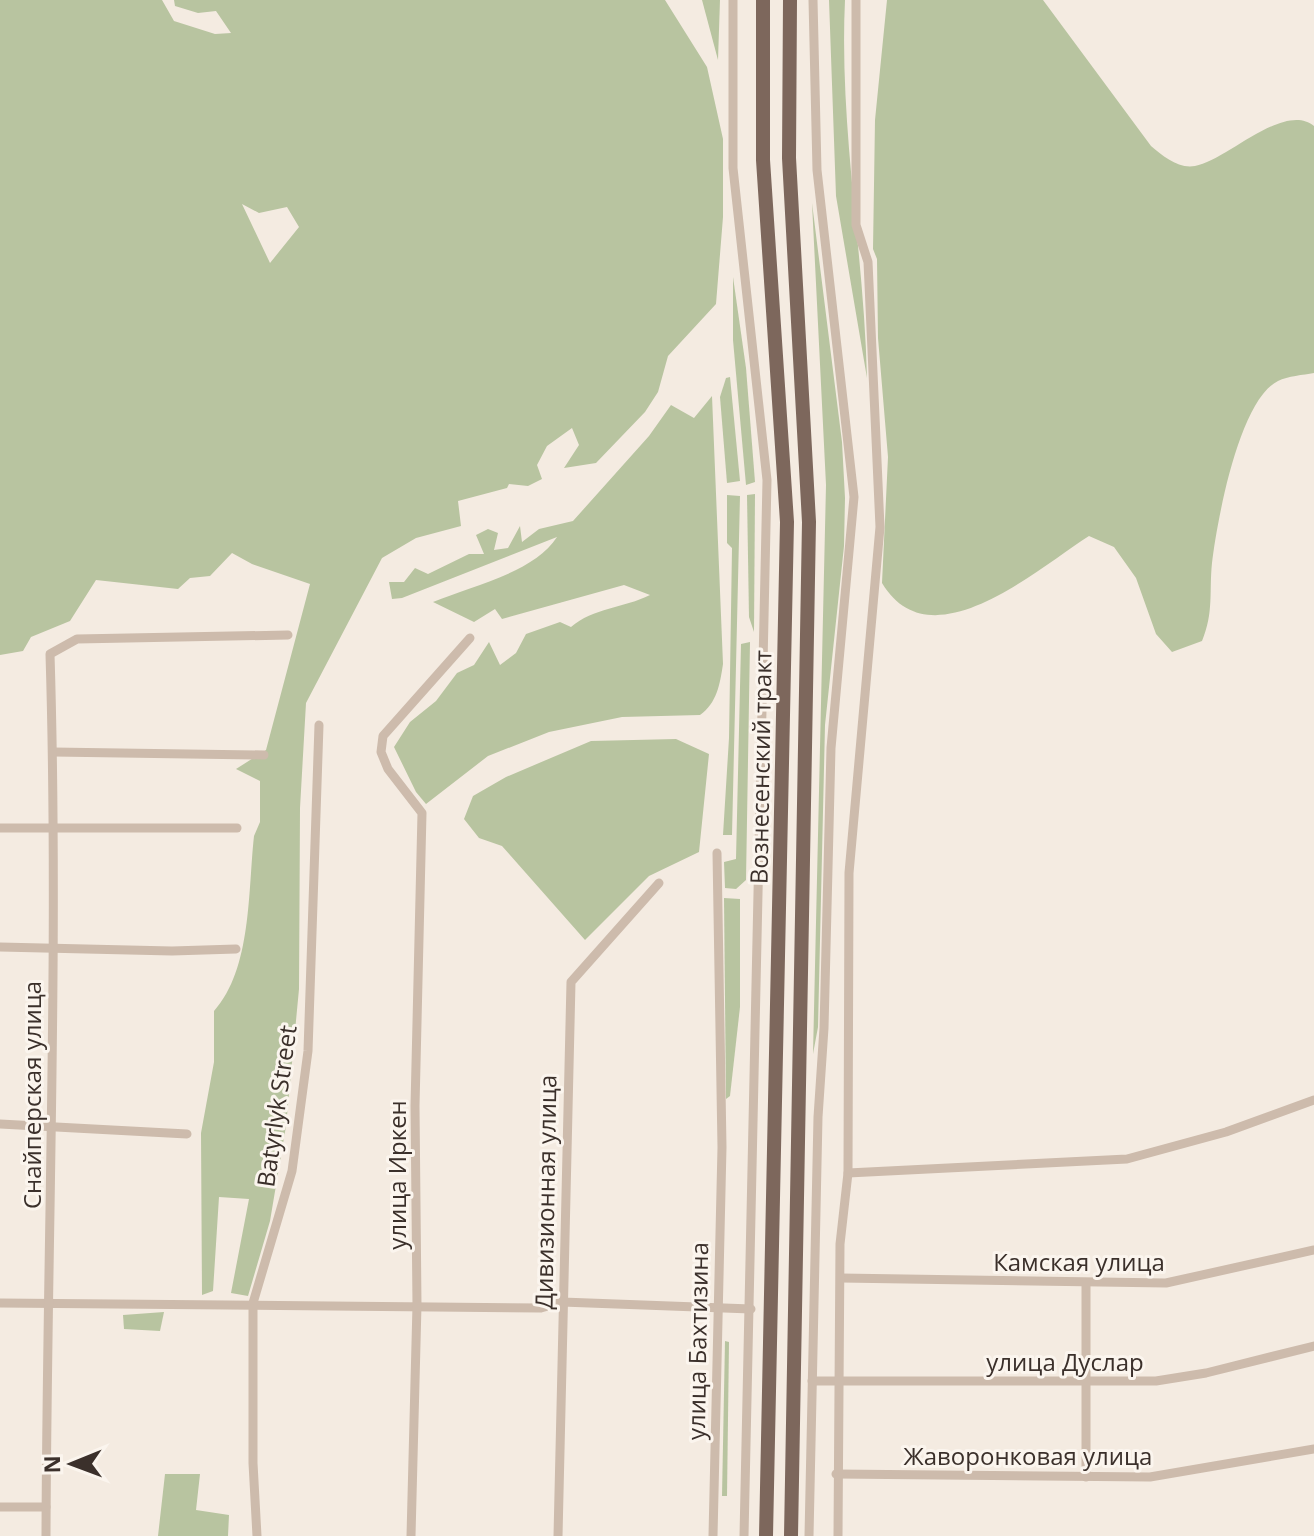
<svg xmlns="http://www.w3.org/2000/svg" width="1314" height="1536" font-family="'Open Sans',sans-serif">
<style>
.green{fill:#b8c4a0;fill-rule:evenodd}
.lines{fill:none;stroke-linecap:round;stroke-linejoin:round}
.minor{stroke:#cdbbac;stroke-width:9}
.primary{stroke:#7d675c;stroke-width:14}
.labels{text-anchor:middle;dominant-baseline:central;stroke-width:6;stroke-linejoin:round;paint-order:stroke}
.street-label{font-size:24px;fill:#3b302b;stroke:#fbf5ee}
</style>
<rect width="100%" height="100%" fill="#f4ebe1"/>
<g class="green">
<path d="M0 0H162L174 21 215 34 231 33 216 11 198 13 175 6 174 0H665L707 67 723 139V217L716 304 668 356 658 392 645 412 596 463 564 468 579 445 572 428 547 446 537 465 542 479 528 486 509 484 507 488 458 501 461 526 416 538 382 558 306 703 300 808 299 989 286 1126 270 1221 248 1296 231 1293 249 1199 219 1197 213 1291 202 1295 201 1133 214 1062V1011C252 969 248 890 254 836L260 822V781L236 769 266 750 310 584 252 564 232 553 210 576 190 578 178 589 96 580 70 621 31 637 23 651 0 655ZM242 204 259 213 287 207 299 227 270 263Z"/>
<path d="M702 0H720L718 60Z"/>
<path d="M829 0H845C839 127 864 252 867 378L836 196Z"/>
<path d="M887 0H1043L1151 146C1163 156 1178 169 1195 166 1226 161 1284 101 1314 126V373C1303 375 1288 376 1278 381 1239 400 1217 521 1212 563 1209 592 1214 612 1202 641L1172 652 1156 634 1136 578 1114 547 1089 536C1038 568 931 665 882 583L888 457 878 338 877 259 873 249 875 120Z"/>
<path d="M812 203 842 442 845 498 844 546 825 725 818 1027 813 1054 826 485Z"/>
<path d="M733 277 746 368 755 482 746 485 733 340Z"/>
<path d="M730 377 740 481 727 483 720 397 726 378Z"/>
<path d="M712 396 723 664C720 684 717 703 700 715L622 717 549 732 488 756 426 804 416 792 394 747 410 722 436 701 457 673 474 665 489 642 500 665 516 653 526 634 560 622 571 627C593 608 624 608 650 595L624 585 502 619 495 609 474 622 433 602C471 586 534 573 557 537L402 598 392 599 389 582H404L415 568 428 574 469 554H484L476 535 488 529 498 533 494 550 508 548 520 526 522 542 539 529 573 521 649 436 671 405 694 418Z"/>
<path d="M755 494 754 632 749 617 747 495Z"/>
<path d="M727 495 740 496 732 835H723L729 738 732 548 727 543Z"/>
<path d="M750 642 746 880 736 889 725 888 724 862 736 859 741 644Z"/>
<path d="M676 739 709 754 699 852 649 876 585 940 502 846 479 838 464 819 473 796 506 777 591 741Z"/>
<path d="M724 898 740 899V1007L730 1096 726 1099Z"/>
<path d="M164 1312 160 1331 124 1329 123 1315Z"/>
<path d="M725 1341 729 1342 727 1496H722Z"/>
<path d="M165 1474H200L196 1510 229 1515 228 1536H158Z"/>
</g>
<g class="lines">
<g class="minor">
<path d="M733 0V168L767 480 744 1536"/>
<path d="M53 752 264 755"/>
<path d="M0 828H237"/>
<path d="M0 947 172 951 236 949"/>
<path d="M0 1124 187 1134"/>
<path d="M848 1173 1127 1159 1226 1132 1314 1100"/>
<path d="M841 1278 1166 1283 1314 1250"/>
<path d="M0 1303 541 1308 562 1302 751 1309"/>
<path d="M812 1381H1156L1206 1373 1314 1346"/>
<path d="M836 1474 1150 1477 1314 1449"/>
<path d="M1086 1477V1283"/>
<path d="M0 1507H46"/>
<path d="M46 1536C47 1242 59 948 50 654L77 639 288 635"/>
<path d="M257 1536 253 1463V1303L292 1171 308 1051 319 725"/>
<path d="M411 1536 417 1305 415 1106 422 813 388 769 381 752 383 736 470 638"/>
<path d="M558 1536 571 982 659 883"/>
<path d="M713 1536 722 1147 717 853"/>
<path d="M809 1536 818 1117 824 1028 831 748 854 497 817 170 813 0"/>
<path d="M838 1536 840 1244 848 1173 849 873 880 527 868 262 856 225V0"/>
</g>
<g class="primary">
<path d="M763 0V160L787 522 766 1536"/>
<path d="M790 0 789 158 809 522 791 1536"/>
</g>
</g>
<g class="labels">
<g class="street-label">
<text transform="translate(760 767) rotate(-89)">Вознесенский тракт</text>
<text transform="translate(31 1095) rotate(-90)">Снайперская улица</text>
<text transform="translate(276 1106) rotate(-82)">Batyrlyk Street</text>
<text transform="translate(396 1175) rotate(-90)">улица Иркен</text>
<text transform="translate(545 1192) rotate(-89)">Дивизионная улица</text>
<text x="1079" y="1261">Камская улица</text>
<text transform="translate(697 1341) rotate(-89)">улица Бахтизина</text>
<text x="1065" y="1361">улица Дуслар</text>
<text x="1028" y="1455">Жаворонковая улица</text>
</g>
</g>
<g transform="translate(72 1464) rotate(269)" stroke="#fbf5ee" stroke-width="6" paint-order="stroke">
<path d="M0-6L14 30L0 20L-14 30Z" fill="#3b302b"/>
<text y="-12" font-size="22" font-weight="bold" text-anchor="middle" fill="#3b302b">N</text>
</g>
</svg>
